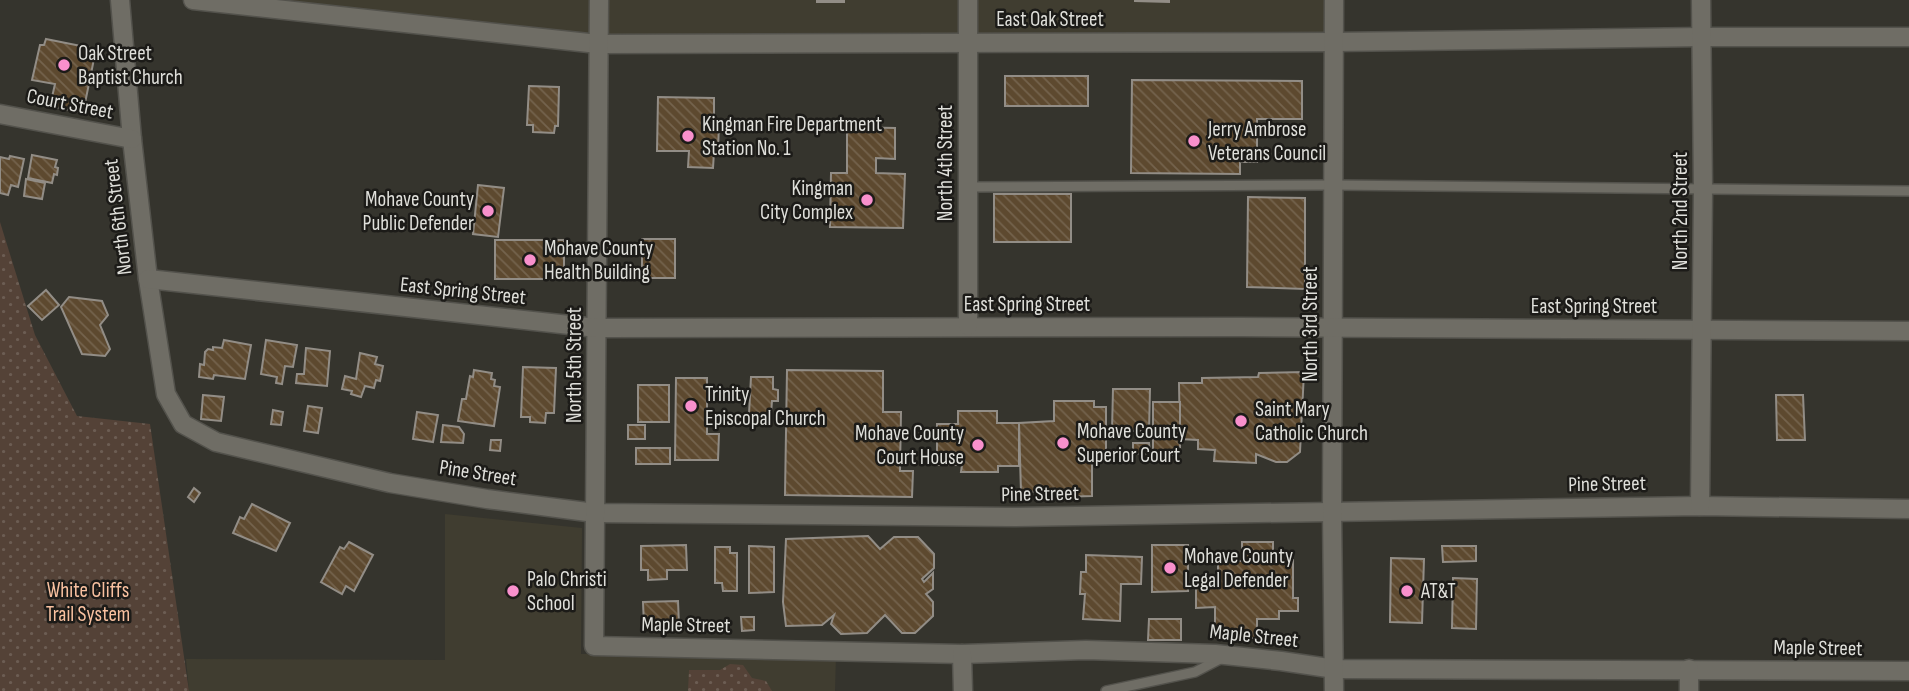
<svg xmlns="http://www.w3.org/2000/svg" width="1909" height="691" font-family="'Sofia Sans Condensed',sans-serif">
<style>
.built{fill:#403d30}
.park{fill:url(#park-dots)}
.building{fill:url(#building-back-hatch);stroke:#928d86;stroke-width:2}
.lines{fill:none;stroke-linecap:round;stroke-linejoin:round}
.service-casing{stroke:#53524c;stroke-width:12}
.minor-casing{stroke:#53524c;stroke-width:21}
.service{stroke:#6f6d65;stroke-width:9}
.minor{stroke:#6f6d65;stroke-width:18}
.poi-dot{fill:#f890cc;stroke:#1c1b18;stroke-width:2.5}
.labels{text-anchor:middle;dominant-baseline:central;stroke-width:5;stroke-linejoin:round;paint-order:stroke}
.street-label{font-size:21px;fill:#dfdfda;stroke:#1c1b18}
.poi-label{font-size:21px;fill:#dfdfda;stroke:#1c1b18;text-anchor:start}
.park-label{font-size:21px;fill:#f9c1a0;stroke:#1c1b18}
</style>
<defs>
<pattern id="park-dots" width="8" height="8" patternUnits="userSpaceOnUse" patternTransform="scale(1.75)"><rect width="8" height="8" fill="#544237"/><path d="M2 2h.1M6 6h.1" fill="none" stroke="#6c5d53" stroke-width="1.8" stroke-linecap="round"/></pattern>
<pattern id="building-back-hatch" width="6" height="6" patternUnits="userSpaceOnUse" patternTransform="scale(1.75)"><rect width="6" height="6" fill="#5d492f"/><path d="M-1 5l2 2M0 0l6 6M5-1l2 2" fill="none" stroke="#74634d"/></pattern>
</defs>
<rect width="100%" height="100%" fill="#35342d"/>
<g class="built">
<path d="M193 0H1334V42L598 44Z"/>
<path d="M445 514 582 528 581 654 836 655 835 691H189L186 659 445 660Z"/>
</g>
<g class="park">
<path d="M0 222 35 335 77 416 150 424 189 691H0Z"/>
<path d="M730 664 743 665 752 678 766 681 772 691H688L689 670H720Z"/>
</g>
<g class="building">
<rect x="817" y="0" width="27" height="2"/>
<path d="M1135 0H1169V2L1135 1Z"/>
<path d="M46 39 96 49 83 113 50 106 55 84 32 80 40 45H44Z"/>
<rect x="1005" y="76" width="83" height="30"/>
<path d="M1132 80 1302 81V119H1257V162H1240V174L1131 173Z"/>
<path d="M529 86 559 87 558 126H555L554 133 533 132V125H527Z"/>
<path d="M658 97 714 98V121L719 122 718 152H714L713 168 688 167 689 151H657Z"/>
<path d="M847 127 895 128V159L876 158V173L905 174 903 228 830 227 831 173H847Z"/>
<path d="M32 155 57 160 55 167 58 168 57 175 54 174 52 183 28 178Z"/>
<path d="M10 156 24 159 18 187 11 185 8 195 0 193V157L9 159Z"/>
<path d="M26 179 45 183 42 199 24 196Z"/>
<path d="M478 185 504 188 498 237 473 234Z"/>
<rect x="994" y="194" width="77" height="48"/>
<path d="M1248 197 1305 198V289L1247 287Z"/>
<rect x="642" y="239" width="33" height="39"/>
<rect x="495" y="240" width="69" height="39"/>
<path d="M46 290 59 305 42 320 28 306Z"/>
<path d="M69 297 102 301 108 315 100 325 110 349 105 356 82 354 61 307Z"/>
<path d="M224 340 251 345 245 379 214 375 213 379 199 377 200 364 204 365 205 352 208 349 213 350V347L222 348Z"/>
<path d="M266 340 297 345 293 367 285 366 282 384 276 383 277 377 261 374Z"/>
<path d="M306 348 330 351 327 386 296 383 297 374H304Z"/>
<path d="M360 353 377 357 375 364 383 366 380 381 376 380 374 388 365 386 361 397 351 394 352 391 342 389 345 376 356 379Z"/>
<path d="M523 367 556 368 554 413H546L545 423 530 422V417H521Z"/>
<path d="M474 370 492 373 491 379 495 380 494 386 500 387 494 426 458 421 462 399H466L470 376 473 377Z"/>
<path d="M787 370 883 371V412H901L900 471H913L912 497 785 495Z"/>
<path d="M1304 372 1300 452 1287 462H1276L1256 454V463L1214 461 1215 450 1198 449V440L1180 439 1179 383H1202V378L1258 377 1259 373Z"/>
<path d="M751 377H773V389L778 390V401H772L771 414H749Z"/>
<path d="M676 378H707V434H719L718 460H675Z"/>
<rect x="638" y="385" width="31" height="37"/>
<path d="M1113 389H1150L1149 431H1112Z"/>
<path d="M203 395 224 397 221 421 201 419Z"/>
<path d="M1776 395H1803L1805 440H1777Z"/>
<path d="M1054 401H1094V407H1106V462H1092V496L1059 497V491L1021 492 1019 423 1054 421Z"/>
<path d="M1153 402H1180V447H1175V455H1162V452H1153Z"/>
<path d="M308 406 322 408 318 433 304 431Z"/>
<path d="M273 410 283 412 281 425 271 424Z"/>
<path d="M958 411H997V423H1019V466H998V472H961L962 465H937V424H958Z"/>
<path d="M417 412 438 415 433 442 413 439Z"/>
<path d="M443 425 459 427 464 434 463 443 441 442Z"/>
<rect x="628" y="425" width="17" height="14"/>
<path d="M491 440H501L500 451 490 450Z"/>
<path d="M1133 443H1149L1150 453 1133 454Z"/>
<rect x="636" y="448" width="34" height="16"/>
<path d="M194 488 200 493 194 502 188 497Z"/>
<path d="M252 504 290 523 276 551 233 533 240 517 244 519Z"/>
<path d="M868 536 880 549 894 537H918L934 554V568L922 579 924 582 933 573V589L926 594 933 602V616L915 633H902L885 615 867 633 841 634 831 624 834 615 822 625 786 626 783 602 786 539Z"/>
<path d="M349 542 373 555 354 591 346 586 342 594 321 582 340 547 344 549Z"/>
<path d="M1242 542H1273V560H1293V598H1298V611H1279V619H1257V638H1215V607L1196 608V577H1218V561H1242Z"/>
<path d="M686 545 687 570H667V579L648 580V570H641V546Z"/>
<path d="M1152 545H1188V591L1152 592Z"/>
<path d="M749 546 774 547V592L749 593Z"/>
<path d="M1442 546H1476V561L1443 562Z"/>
<path d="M715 547H730V553H737V591H723L722 583H715Z"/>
<path d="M1086 555 1142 557 1141 584H1121L1120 621 1083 619 1085 594H1080L1081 572H1086Z"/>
<path d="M1391 558 1424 559 1422 623 1390 622Z"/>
<path d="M1453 578 1477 579 1476 629 1452 628Z"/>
<path d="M678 601 679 625 644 626 643 602Z"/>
<path d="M741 617H754V630L742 631Z"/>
<path d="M1149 619H1181V640H1148Z"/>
</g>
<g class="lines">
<g class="service-casing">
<g id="service">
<path d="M968 187 1333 185 1909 191"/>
<path d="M1106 691 1195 672 1222 658"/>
</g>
</g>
<g class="minor-casing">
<g id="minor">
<path d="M120 0 132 139 148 279 166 394 183 424 216 442 390 483 487 499 595 513 1013 517 1700 506 1909 509"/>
<path d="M193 0 598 44 1334 42 1701 37H1909"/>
<path d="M599 0 594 646 962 654 1086 650 1215 654 1281 661 1335 669 1909 671"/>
<path d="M1334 0 1332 512 1334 691"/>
<path d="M0 114 132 139"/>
<path d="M148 279 597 328 1241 327 1909 331"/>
<path d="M968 326V0"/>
<path d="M1700 506 1703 189 1701 0"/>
<path d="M962 654 963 691"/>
<path d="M1689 691V669"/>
</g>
</g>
<use href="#service" class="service"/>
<use href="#minor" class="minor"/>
</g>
<g class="poi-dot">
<circle cx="64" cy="65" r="7"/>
<circle cx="688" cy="136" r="7"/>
<circle cx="1194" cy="141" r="7"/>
<circle cx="867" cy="200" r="7"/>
<circle cx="488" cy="211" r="7"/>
<circle cx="530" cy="260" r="7"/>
<circle cx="691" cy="406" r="7"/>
<circle cx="1241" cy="421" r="7"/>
<circle cx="1063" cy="443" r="7"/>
<circle cx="978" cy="445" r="7"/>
<circle cx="1170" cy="568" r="7"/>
<circle cx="513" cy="591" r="7"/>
<circle cx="1407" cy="591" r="7"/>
</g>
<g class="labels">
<g class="street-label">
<text x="1050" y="19">East Oak Street</text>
<text transform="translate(70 104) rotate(11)">Court Street</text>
<text transform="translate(945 163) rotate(-90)">North 4th Street</text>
<text transform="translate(1680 211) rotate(-90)">North 2nd Street</text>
<text transform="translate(118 217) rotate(-97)">North 6th Street</text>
<text transform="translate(463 291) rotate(6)">East Spring Street</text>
<text x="1027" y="304">East Spring Street</text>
<text x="1594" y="306">East Spring Street</text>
<text transform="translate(1310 324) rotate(-90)">North 3rd Street</text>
<text transform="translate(574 365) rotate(-90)">North 5th Street</text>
<text transform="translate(478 473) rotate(9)">Pine Street</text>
<text transform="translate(1607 484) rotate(-1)">Pine Street</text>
<text transform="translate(1040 494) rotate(-1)">Pine Street</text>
<text transform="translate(686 625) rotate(1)">Maple Street</text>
<text transform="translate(1254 636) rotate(6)">Maple Street</text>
<text transform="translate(1818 648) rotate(1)">Maple Street</text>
</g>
<g class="poi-label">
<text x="78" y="53">Oak Street<tspan x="78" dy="24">Baptist Church</tspan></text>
<text x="702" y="124">Kingman Fire Department<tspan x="702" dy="24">Station No. 1</tspan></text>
<text x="1208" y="129">Jerry Ambrose<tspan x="1208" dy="24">Veterans Council</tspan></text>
<text x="853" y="188" text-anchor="end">Kingman<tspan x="853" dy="24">City Complex</tspan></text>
<text x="474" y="199" text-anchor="end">Mohave County<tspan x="474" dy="24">Public Defender</tspan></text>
<text x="544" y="248">Mohave County<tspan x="544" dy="24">Health Building</tspan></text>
<text x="705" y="394">Trinity<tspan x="705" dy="24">Episcopal Church</tspan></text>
<text x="1255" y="409">Saint Mary<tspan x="1255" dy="24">Catholic Church</tspan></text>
<text x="1077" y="431">Mohave County<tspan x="1077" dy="24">Superior Court</tspan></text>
<text x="964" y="433" text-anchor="end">Mohave County<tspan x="964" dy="24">Court House</tspan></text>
<text x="1184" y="556">Mohave County<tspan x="1184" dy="24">Legal Defender</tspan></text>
<text x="527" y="579">Palo Christi<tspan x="527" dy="24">School</tspan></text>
<text x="1421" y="591">AT&amp;T</text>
</g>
<g class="park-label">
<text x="88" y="590">White Cliffs<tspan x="88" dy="24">Trail System</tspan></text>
</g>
</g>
</svg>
